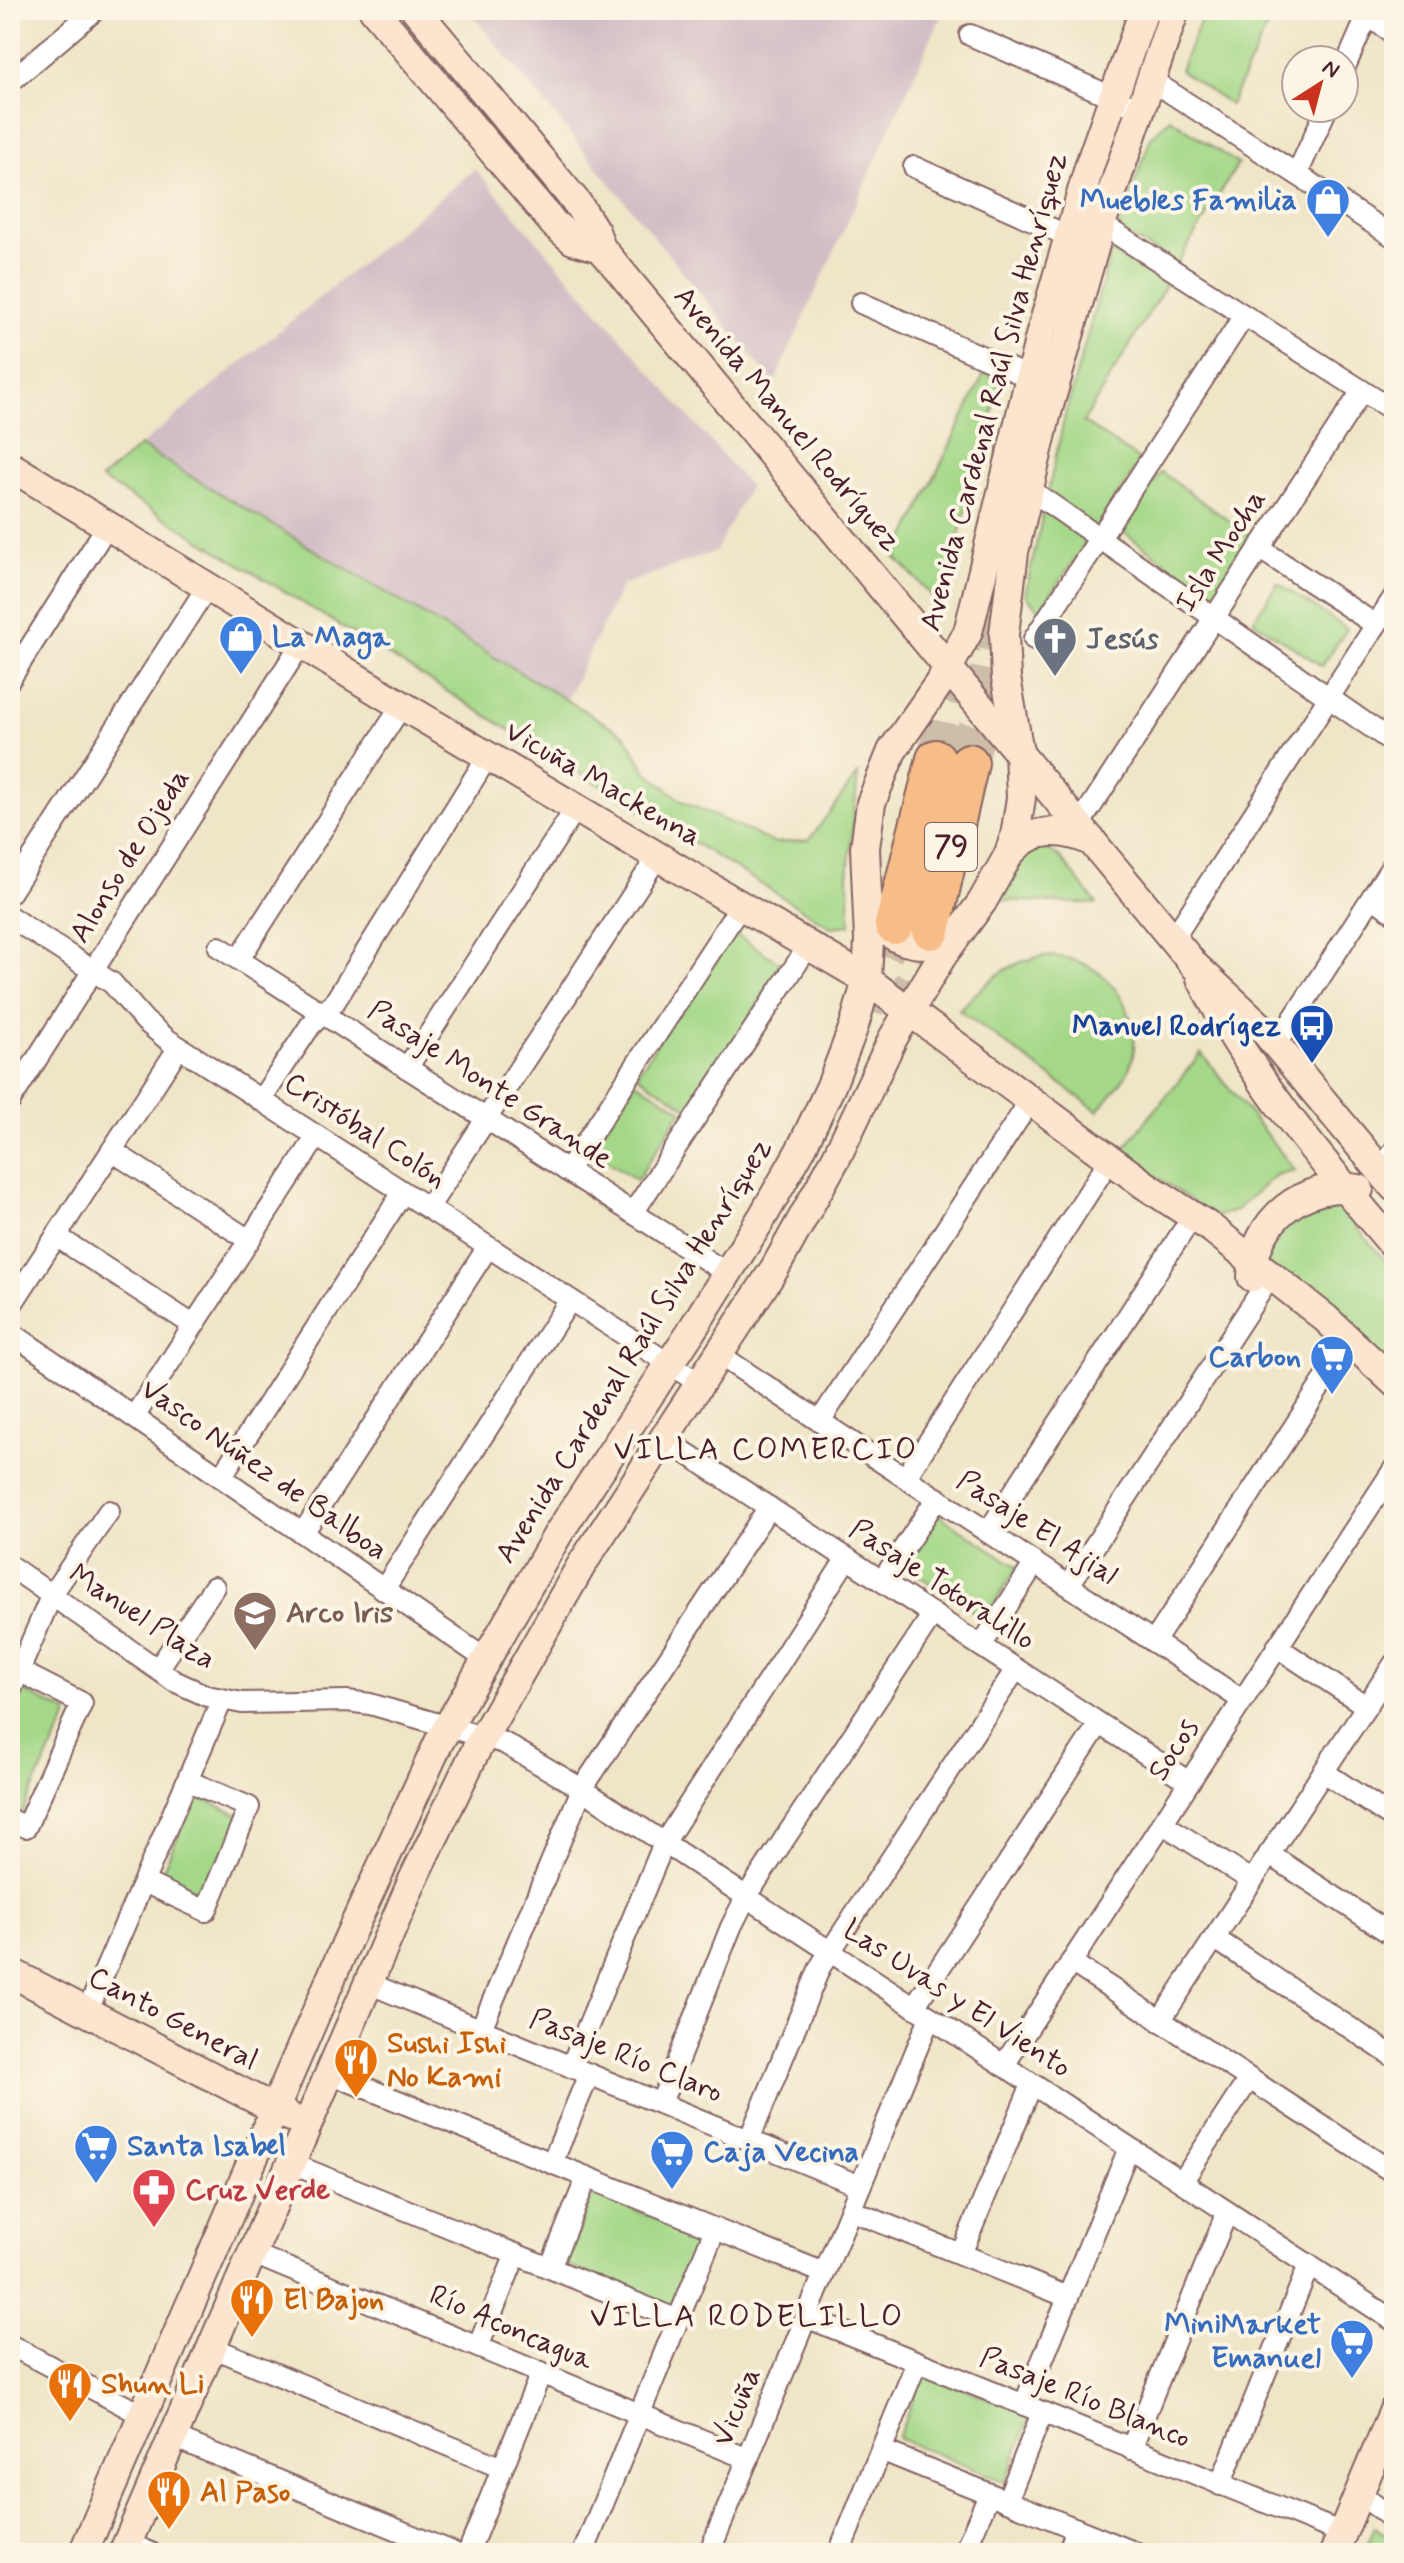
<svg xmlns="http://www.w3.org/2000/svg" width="1404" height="2563" font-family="Mynerve,sans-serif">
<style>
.industrial{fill:#d2bdc5}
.green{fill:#a4d888;stroke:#777c5a;stroke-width:2}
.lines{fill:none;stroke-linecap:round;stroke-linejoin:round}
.highway-tunnel{stroke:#cebda8;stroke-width:38;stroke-dasharray:38 19;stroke-linecap:butt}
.street-casing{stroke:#846462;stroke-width:24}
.secondary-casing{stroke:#846462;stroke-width:32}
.highway-casing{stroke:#846462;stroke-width:42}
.street{stroke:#fff;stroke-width:20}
.secondary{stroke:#fce5cf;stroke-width:28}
.highway{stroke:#f7bd88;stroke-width:38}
.labels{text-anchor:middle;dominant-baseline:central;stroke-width:8;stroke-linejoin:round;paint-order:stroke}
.shield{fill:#fcf5e5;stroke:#7f5f63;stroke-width:2}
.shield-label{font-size:28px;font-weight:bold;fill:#4a1f2b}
.shop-label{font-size:30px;font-weight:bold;fill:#366cbe;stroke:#fcf5e5;text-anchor:end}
.street-label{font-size:30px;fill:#4a1f2b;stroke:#fcf5e5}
.worship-label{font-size:30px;font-weight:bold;fill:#5b616d;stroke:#fcf5e5;text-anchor:start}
.transit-label{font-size:30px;font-weight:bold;fill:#164399;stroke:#fcf5e5;text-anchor:end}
.education-label{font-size:30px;font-weight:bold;fill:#785e54;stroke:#fcf5e5;text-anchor:start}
.food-label{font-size:30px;font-weight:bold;fill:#c56008;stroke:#fcf5e5;text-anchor:start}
.health-label{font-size:30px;font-weight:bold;fill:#be3a42;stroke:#fcf5e5;text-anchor:start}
.neighbourhood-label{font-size:32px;letter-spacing:2px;fill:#4a1f2b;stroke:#fcf5e5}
</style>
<rect width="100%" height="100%" fill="#fcf5e5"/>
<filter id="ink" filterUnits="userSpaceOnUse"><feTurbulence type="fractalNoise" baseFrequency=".0125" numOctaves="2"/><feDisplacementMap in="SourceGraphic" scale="16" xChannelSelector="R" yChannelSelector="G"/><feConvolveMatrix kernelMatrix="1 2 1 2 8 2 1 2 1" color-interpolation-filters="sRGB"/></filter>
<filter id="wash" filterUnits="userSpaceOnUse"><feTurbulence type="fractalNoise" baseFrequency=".006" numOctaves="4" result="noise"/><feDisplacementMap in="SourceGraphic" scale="32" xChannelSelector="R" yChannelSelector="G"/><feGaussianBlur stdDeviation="1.8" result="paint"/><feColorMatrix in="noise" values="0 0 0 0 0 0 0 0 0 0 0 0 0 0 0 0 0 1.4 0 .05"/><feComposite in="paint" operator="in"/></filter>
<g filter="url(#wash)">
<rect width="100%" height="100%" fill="#efe5c7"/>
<g class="industrial">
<path d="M468 10H944L774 383 567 130Z"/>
<path d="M475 169 749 486 716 551 622 585 566 700 140 446Z"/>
</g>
<g class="green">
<path d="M1205 10H1275L1230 105 1180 70Z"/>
<path d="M1170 118 1238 164 1177 264 1118 230 1151 137Z"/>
<path d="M1111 252 1166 285 1083 422 1141 461 1040 610 1025 595 1066 411Z"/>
<path d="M985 372 1000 386 940 604 896 558Z"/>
<path d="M140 446 625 735 646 771 682 801 774 843 809 840 858 774 848 876 850 925 831 927 101 479Z"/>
<path d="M1161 472 1253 538 1213 595 1120 530Z"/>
<path d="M1278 583 1347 629 1322 666 1253 621Z"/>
<path d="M1046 848 1060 857 1097 904 1000 900C1012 873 1014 852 1046 848Z"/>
<path d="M729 930 783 965 690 1109 637 1075Z"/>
<path d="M1044 956C1059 956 1073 958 1086 965 1123 983 1146 1033 1128 1071 1121 1085 1107 1099 1098 1111L959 1010C984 985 1007 961 1044 956Z"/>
<path d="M1201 1053 1295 1170 1276 1175 1235 1211 1215 1217 1121 1152Z"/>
<path d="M636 1081 682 1110 637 1180 591 1150Z"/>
<path d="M1320 1200 1341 1209 1394 1271V1369L1265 1263 1278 1230Z"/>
<path d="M934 1512 1018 1567 984 1619 900 1563Z"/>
<path d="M19 1689 69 1713 21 1814 10 1809V1707Z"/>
<path d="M196 1796 245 1817 210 1897 160 1876Z"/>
<path d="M593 2194 700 2236 672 2307 565 2265Z"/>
<path d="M923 2373 1031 2415 1005 2482 898 2438Z"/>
<path d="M1375 2527 1394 2540V2553H1364Z"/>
</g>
</g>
<g filter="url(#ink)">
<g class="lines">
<g class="highway-tunnel">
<path d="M936 759 962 645"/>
<path d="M969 763 1002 613"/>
<path d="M864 1009 894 925"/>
<path d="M902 1016 931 930"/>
</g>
<g class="street-casing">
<g id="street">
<path d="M1368 16 1394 34"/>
<path d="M970 35 1126 103"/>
<path d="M1344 69 1370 10"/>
<path d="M1151 80 1394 237"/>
<path d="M10 82 95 10"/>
<path d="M914 167 1068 236"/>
<path d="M1297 174 1327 108"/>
<path d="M1101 224 1394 411"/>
<path d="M861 303 1028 377"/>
<path d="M1029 489 1394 743"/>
<path d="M1259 548 1376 625"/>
<path d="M1034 639 1244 316"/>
<path d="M10 679 107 526"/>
<path d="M1079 825 1362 391"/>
<path d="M10 893 207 587"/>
<path d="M1372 897 1394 913"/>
<path d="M10 917 112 983 145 1021 168 1040 699 1383"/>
<path d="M1173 939 1394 597"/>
<path d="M219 947 728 1274"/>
<path d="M239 959 402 705"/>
<path d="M1277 1044 1394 863"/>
<path d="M407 1068 576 808"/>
<path d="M261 1100 310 1026 334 1003 488 756"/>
<path d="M10 1101 301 644"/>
<path d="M112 1151 249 1240"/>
<path d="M567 1171 741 905"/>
<path d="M1381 1171 1394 1151"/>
<path d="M428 1208 658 856"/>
<path d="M633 1213 809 945"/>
<path d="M56 1236 193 1325"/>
<path d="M10 1307 179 1047"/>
<path d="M10 1332 484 1658"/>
<path d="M718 1354 1242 1700"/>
<path d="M134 1417 317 1136"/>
<path d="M820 1421 1030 1101"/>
<path d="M663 1438 1189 1782"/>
<path d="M221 1477 403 1192"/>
<path d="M906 1477 1110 1159"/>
<path d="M988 1532 1183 1231"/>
<path d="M303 1533 488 1247"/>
<path d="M10 1566 174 1681 207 1696 242 1703 347 1701 370 1704 504 1743 582 1789 1394 2321"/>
<path d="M882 1581 937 1498"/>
<path d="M1069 1585 1261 1291"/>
<path d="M384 1589 570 1300"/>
<path d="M1154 1642 1342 1353"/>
<path d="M981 1646 1035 1563"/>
<path d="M1277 1647 1366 1706"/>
<path d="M158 1669 214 1587"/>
<path d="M10 1692 52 1594 109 1511"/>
<path d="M1324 1772 1394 1819"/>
<path d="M10 1820 26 1827 82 1703 19 1671"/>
<path d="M1162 1823 1252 1881"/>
<path d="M1269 1854 1394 1936"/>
<path d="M144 1882 206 1911 249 1807 188 1781"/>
<path d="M1214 1938 1394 2057"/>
<path d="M1071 1962 1394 2173"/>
<path d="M368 1983 860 2186"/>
<path d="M914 2007 1099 1724"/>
<path d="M87 2012 222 1700"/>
<path d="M1160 2021 1394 1664"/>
<path d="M481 2029 582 1789 769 1507"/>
<path d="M1004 2065 1394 1469"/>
<path d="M571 2067 664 1843 847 1558"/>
<path d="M329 2073 824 2273"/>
<path d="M661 2103 731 1927 746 1897 933 1614"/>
<path d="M749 2140 820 1967 1016 1669"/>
<path d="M290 2163 678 2320"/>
<path d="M552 2163 589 2074"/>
<path d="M1182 2182 1249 2079"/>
<path d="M850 2210 1068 2297"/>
<path d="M251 2253 748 2459"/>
<path d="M961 2254 1032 2084"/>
<path d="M550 2268 587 2177"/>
<path d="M806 2317 1342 2533"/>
<path d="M10 2345 142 2415"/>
<path d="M211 2347 502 2468"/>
<path d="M478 2347 516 2254"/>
<path d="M1024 2405 1129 2148"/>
<path d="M173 2437 454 2553"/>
<path d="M1131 2449 1227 2212"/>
<path d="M881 2450 1136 2553"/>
<path d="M1220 2485 1309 2265"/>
<path d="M1359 2493 1394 2520"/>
<path d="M1007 2501 1042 2413"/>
<path d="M127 2543 151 2553"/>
<path d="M468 2553 541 2373"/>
<path d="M583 2553 715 2229"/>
<path d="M709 2553 930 2017"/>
<path d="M839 2553 917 2362"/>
<path d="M964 2553 989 2494"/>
<path d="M1068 2553 1077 2529"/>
</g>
</g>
<g class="secondary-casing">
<g id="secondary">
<path d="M374 10 554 224 573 240 601 248"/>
<path d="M416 10 577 203 595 231 601 248 1195 966 1263 1029 1394 1187"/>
<path d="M10 466 381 693 867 980 1145 1185 1211 1228 1325 1318 1394 1382"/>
<path d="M1008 856C1030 826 1061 828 1092 841"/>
<path d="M874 918C896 946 927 951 957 934"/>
<path d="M1201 978C1250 1078 1323 1162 1394 1246"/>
<path d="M1252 1277C1253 1220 1305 1180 1359 1189"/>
<path d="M10 1972 290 2117"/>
<path d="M83 2553 348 1939 439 1742 558 1534 690 1333 763 1216 801 1149 831 1086 854 1026 867 980 869 940 865 848 871 803 892 751 942 679 968 632 1040 336 1090 164 1144 10"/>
<path d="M123 2553 412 1882 476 1750 582 1564 775 1268 837 1156 893 1038 942 956 982 902 1008 856 1015 836 1021 798 1019 752 1006 678 1004 634 1014 552 1046 416 1101 224 1175 10"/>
<path d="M1334 2553 1394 2410"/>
</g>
</g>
<g class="highway-casing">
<g id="highway">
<path d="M894 925 936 759"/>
<path d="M931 930 969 763"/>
</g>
</g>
<use href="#street" class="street"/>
<use href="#secondary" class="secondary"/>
<use href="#highway" class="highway"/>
</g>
</g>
<defs>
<g id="shop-pin" transform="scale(2.3)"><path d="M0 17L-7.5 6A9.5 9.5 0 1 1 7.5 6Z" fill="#3f7fe0" stroke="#fcf5e5"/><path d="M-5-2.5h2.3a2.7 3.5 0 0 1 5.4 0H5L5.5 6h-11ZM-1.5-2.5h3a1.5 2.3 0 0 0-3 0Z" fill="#fff"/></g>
<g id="church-pin" transform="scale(2.3)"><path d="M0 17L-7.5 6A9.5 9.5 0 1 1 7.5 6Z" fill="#6b7280" stroke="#fcf5e5"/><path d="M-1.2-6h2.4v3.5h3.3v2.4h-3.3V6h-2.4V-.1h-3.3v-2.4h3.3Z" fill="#fff"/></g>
<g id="bus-pin" transform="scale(2.3)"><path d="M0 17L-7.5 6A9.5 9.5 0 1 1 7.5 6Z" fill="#1a4fb4" stroke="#fcf5e5"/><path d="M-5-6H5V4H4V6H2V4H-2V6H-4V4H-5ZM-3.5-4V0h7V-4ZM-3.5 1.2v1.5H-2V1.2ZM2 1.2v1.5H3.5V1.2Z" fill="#fff"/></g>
<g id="supermarket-pin" transform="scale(2.3)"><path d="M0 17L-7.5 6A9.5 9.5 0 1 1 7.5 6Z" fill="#3f7fe0" stroke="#fcf5e5"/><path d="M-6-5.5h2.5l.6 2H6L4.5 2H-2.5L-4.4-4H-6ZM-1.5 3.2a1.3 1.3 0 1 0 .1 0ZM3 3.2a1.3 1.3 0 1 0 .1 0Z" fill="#fff"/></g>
<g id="school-pin" transform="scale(2.3)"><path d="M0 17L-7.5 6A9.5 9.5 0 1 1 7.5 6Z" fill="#8d6e63" stroke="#fcf5e5"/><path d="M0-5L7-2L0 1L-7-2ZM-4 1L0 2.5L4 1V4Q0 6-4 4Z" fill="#fff"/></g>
<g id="restaurant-pin" transform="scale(2.3)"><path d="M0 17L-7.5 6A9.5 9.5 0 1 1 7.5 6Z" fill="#e8710a" stroke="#fcf5e5"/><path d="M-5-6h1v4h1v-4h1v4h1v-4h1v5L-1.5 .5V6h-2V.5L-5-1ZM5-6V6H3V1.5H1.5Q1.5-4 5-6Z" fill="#fff"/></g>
<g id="pharmacy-pin" transform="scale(2.3)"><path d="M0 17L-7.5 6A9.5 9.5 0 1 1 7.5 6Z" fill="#e0444e" stroke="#fcf5e5"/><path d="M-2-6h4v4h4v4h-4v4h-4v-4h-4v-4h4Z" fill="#fff"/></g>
</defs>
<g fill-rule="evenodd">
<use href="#shop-pin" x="1328" y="200"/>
<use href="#shop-pin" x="241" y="637"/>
<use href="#church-pin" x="1055" y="639"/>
<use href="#bus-pin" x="1312" y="1026"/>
<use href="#supermarket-pin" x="1332" y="1357"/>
<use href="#school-pin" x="255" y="1613"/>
<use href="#restaurant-pin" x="356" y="2060"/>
<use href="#supermarket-pin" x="96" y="2146"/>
<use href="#supermarket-pin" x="672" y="2152"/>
<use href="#pharmacy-pin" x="154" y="2190"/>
<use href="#restaurant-pin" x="252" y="2300"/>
<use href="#supermarket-pin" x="1352" y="2341"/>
<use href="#restaurant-pin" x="70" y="2384"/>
<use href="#restaurant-pin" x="169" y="2492"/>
</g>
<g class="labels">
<rect class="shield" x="925" y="823" width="52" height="48" rx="6"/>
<g class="shield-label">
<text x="951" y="847">79</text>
</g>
<g class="shop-label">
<text x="1297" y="200">Muebles Familia</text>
<text x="272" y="637" text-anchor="start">La Maga</text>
<text x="1301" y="1357">Carbon</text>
<text x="127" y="2146" text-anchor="start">Santa Isabel</text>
<text x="703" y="2152" text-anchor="start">Caja Vecina</text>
<text x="1321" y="2324">MiniMarket<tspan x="1321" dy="34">Emanuel</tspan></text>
</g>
<g class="street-label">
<text transform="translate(994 392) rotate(-75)">Avenida Cardenal Raúl Silva Henríquez</text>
<text transform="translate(787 419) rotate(50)">Avenida Manuel Rodríguez</text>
<text transform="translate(1221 551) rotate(-57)">Isla Mocha</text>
<text transform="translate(603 784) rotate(30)">Vicuña Mackenna</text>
<text transform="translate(130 856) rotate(-58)">Alonso de Ojeda</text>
<text transform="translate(490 1085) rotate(33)">Pasaje Monte Grande</text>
<text transform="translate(365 1131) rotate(33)">Cristóbal Colón</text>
<text transform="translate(634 1351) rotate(-58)">Avenida Cardenal Raúl Silva Henríquez</text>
<text transform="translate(264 1470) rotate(35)">Vasco Núñez de Balboa</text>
<text transform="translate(1037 1528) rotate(33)">Pasaje El Ajial</text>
<text transform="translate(942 1585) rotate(33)">Pasaje Totoralillo</text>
<text transform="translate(142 1617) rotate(33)">Manuel Plaza</text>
<text transform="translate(1174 1750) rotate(-57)">Socos</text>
<text transform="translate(957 1999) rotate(33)">Las Uvas y El Viento</text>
<text transform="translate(173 2019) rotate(28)">Canto General</text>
<text transform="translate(626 2056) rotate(22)">Pasaje Río Claro</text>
<text transform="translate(511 2328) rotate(23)">Río Aconcagua</text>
<text transform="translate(1085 2398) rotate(22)">Pasaje Río Blanco</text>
<text transform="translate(737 2407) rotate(-68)">Vicuña</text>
</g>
<g class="worship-label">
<text x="1086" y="639">Jesús</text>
</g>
<g class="transit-label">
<text x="1281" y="1026">Manuel Rodrígez</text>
</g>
<g class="education-label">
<text x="286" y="1613">Arco Iris</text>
</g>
<g class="food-label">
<text x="387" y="2043">Sushi Ishi<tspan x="387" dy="34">No Kami</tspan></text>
<text x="283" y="2300">El Bajon</text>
<text x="101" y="2384">Shun Li</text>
<text x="200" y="2492">Al Paso</text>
</g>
<g class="health-label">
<text x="185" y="2190">Cruz Verde</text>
</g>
<g class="neighbourhood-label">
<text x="766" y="1450">VILLA COMERCIO</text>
<text x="747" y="2317">VILLA RODELILLO</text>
</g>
</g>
<rect width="1404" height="2563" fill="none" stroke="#fcf5e5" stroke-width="40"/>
<g transform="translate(1320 84) rotate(36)"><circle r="38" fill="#fcf5e5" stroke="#b59f9b" stroke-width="2"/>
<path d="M0-6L14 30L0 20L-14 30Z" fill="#c8321e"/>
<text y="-12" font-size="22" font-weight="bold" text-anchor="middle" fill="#4a1f2b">N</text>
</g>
</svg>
